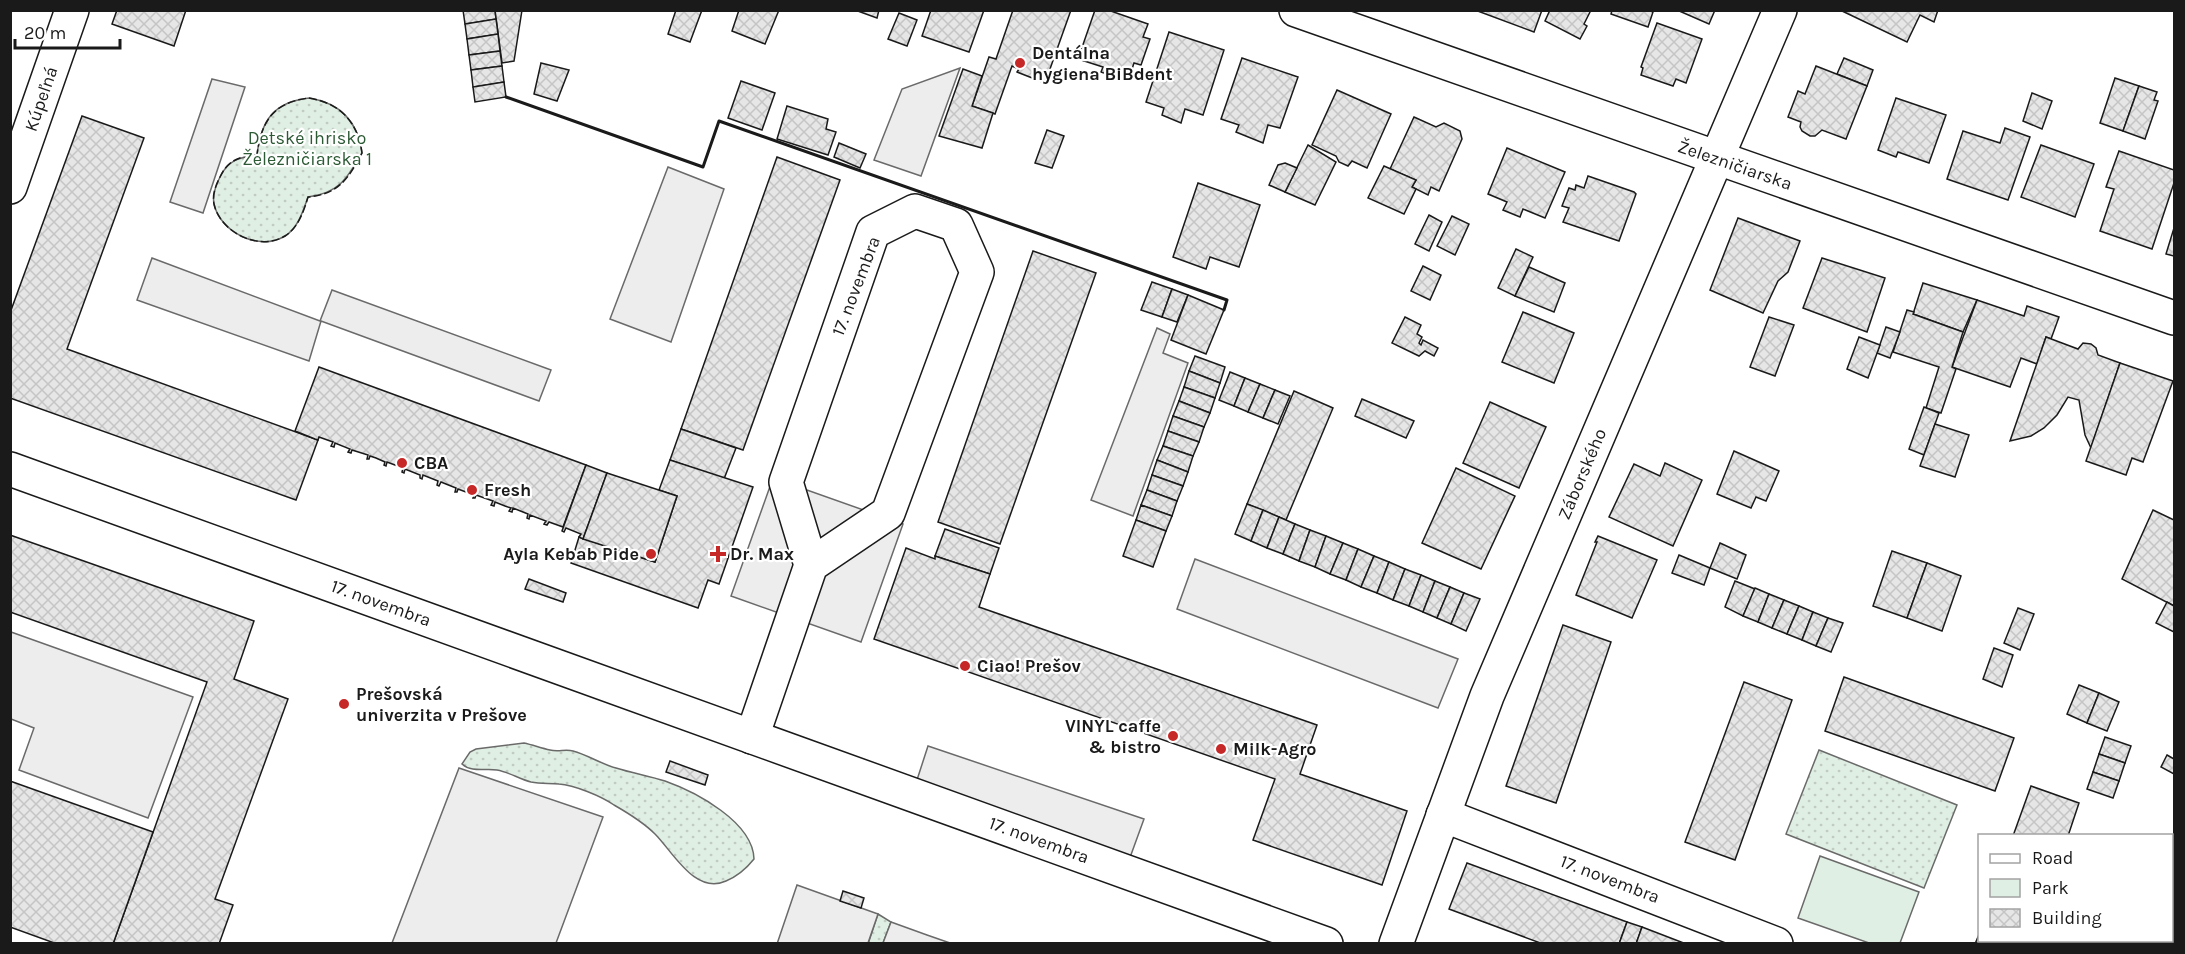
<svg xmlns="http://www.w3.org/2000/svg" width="2185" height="954" font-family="Karla,sans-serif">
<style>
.green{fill:url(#green-dots);stroke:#6a6a6a;stroke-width:1.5}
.pitch{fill:#e0efe3;stroke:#6a6a6a;stroke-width:1.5}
.parking{fill:#ededed;stroke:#6a6a6a;stroke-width:1.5}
.building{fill:url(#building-cross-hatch);stroke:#1a1a1a;stroke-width:1.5}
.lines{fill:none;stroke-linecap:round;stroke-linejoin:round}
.minor-casing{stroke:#1a1a1a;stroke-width:36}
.minor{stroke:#fff;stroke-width:33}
.fence{stroke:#1a1a1a;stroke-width:1.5;stroke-dasharray:8 3;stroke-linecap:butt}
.wall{stroke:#1a1a1a;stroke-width:3}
.poi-dot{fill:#c62828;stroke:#fff;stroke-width:2}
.labels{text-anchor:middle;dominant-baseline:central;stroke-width:4.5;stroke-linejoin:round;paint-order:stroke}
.poi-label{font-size:18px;font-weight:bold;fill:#1a1a1a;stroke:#fff;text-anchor:start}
.street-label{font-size:18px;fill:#1a1a1a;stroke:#fff}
.park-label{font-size:18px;fill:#2b5a34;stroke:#fff}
</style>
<defs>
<pattern id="green-dots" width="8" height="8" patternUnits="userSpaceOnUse" patternTransform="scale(1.5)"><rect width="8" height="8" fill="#e0efe3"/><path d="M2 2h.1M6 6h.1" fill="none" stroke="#c0ccc2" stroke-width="1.8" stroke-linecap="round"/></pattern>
<pattern id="building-cross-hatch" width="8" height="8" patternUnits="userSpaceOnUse" patternTransform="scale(1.5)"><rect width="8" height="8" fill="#e6e6e6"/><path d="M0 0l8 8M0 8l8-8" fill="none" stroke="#c5c5c5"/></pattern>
</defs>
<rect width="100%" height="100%" fill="#fff"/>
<g class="green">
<path d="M309 98C340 103 358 122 362 153 347 179 339 193 308 197 303 211 298 228 285 236 259 252 220 232 214 204 212 194 216 185 220 177 228 160 240 157 257 155 261 121 273 102 309 98Z"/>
<path d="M524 743C533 745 541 748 550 750 558 752 566 749 573 751 588 755 601 764 616 768 632 773 649 776 665 781 696 792 753 822 754 859 746 869 738 876 726 881 695 895 673 852 655 834 644 823 628 813 614 805 601 796 574 785 559 784 549 783 541 784 531 782 519 779 509 772 497 770 485 768 472 773 462 764L470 752 476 749Z"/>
<path d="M1819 750 1957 805 1924 888 1786 834Z"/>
<path d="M878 914 891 922 883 943 868 944Z"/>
</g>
<path class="pitch" d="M1820 856 1919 892 1900 943H1869L1798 918Z"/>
<g class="parking">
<path d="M960 68 921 176 874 160 902 89Z"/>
<path d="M212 79 245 87 203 213 170 202Z"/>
<path d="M668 167 724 189 671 342 610 319Z"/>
<path d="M152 258 320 321 332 290 551 370 539 401 321 321 309 361 137 300Z"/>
<path d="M1157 328 1170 334 1163 353 1188 363 1133 516 1091 500Z"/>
<path d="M773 478 903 524 861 642 731 596Z"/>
<path d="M1195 559 1458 659 1438 708 1177 609Z"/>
<path d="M11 632 193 697 148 818 19 770 34 728 11 719Z"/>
<path d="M928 746 1144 819 1128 863 915 786Z"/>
<path d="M459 768 603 817 556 943H392Z"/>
<path d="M797 885 878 914 868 943 777 944Z"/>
<path d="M891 922 927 935 950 943H883Z"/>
</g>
<g class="building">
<path d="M117 10H186L174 46 112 24Z"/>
<path d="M463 10H495L496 19 465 24Z"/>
<path d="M495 10H522L514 61 502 63Z"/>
<path d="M676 10H702L690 42 668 34Z"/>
<path d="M739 10H779L765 44 732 31Z"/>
<path d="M855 10H879L877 18Z"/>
<path d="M931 10H984L969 52 922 36Z"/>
<path d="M1013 10H1071L1045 83 1017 72 1019 69 1012 66 995 114 972 106 989 57 996 59Z"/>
<path d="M1095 10H1108L1148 24 1143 37 1150 39 1141 65 1134 63 1128 81 1101 72 1103 67 1078 59Z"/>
<path d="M1475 10H1542L1534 32Z"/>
<path d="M1550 10H1591L1584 24 1587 26 1580 39 1545 21Z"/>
<path d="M1612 10H1648L1653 12 1648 27 1611 14Z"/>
<path d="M1677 10H1715L1709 24Z"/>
<path d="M1840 10H1938L1934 22 1920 15 1907 42Z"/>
<path d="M899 13 917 20 907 46 888 39Z"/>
<path d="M496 19 498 34 467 39 465 24Z"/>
<path d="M1657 23 1702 39 1686 83 1676 79 1673 86 1641 75 1643 68 1641 67Z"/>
<path d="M1169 32 1224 50 1203 115 1185 109 1181 123 1162 115 1164 108 1146 102Z"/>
<path d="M498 34 500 51 469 55 467 39Z"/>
<path d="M500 51 502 66 471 70 469 55Z"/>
<path d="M1242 58 1298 77 1280 128 1268 125 1263 143 1236 132 1239 125 1221 119Z"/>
<path d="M1844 58 1873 70 1867 86 1837 74Z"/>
<path d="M541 63 569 70 557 101 534 94Z"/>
<path d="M502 66 504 82 473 87 471 70Z"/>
<path d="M1816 66 1867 86 1846 139 1822 130 1815 136H1810L1802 131 1800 127 1801 122 1788 117 1798 91 1805 94Z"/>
<path d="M963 69 982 76 972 106 993 113 982 148 939 136Z"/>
<path d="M2115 78 2139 86 2123 131 2100 123Z"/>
<path d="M741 81 775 93 762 130 728 118Z"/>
<path d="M504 82 506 97 475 102 473 87Z"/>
<path d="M2139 86 2157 92 2154 100 2158 101 2145 139 2123 131Z"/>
<path d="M1337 90 1391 114 1367 168 1352 161 1348 166 1339 162 1336 156 1312 145Z"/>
<path d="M2032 93 2052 101 2042 129 2023 121Z"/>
<path d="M1896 98 1946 115 1929 163 1898 152 1896 157 1878 150Z"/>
<path d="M787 106 828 119 826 129 836 132 828 155 777 139Z"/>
<path d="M82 116 144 138 67 349 318 440 296 500 10 398V313Z"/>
<path d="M1414 117 1436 127 1444 123 1460 131 1462 139 1439 191 1431 187 1428 195 1412 187 1416 180 1390 169Z"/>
<path d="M2005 128 2030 137 2008 200 1947 179 1963 131 2000 143Z"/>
<path d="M1047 130 1064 136 1052 168 1035 163Z"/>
<path d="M839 143 866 154 860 168 834 157Z"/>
<path d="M1308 145 1336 162 1315 205 1285 192Z"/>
<path d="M2041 145 2094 164 2075 217 2021 197Z"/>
<path d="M1507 148 1565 172 1545 218 1523 209 1520 217 1503 210 1507 202 1488 194Z"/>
<path d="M2119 151 2174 170V183L2152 249 2100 231 2114 189 2106 187Z"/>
<path d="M777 157 840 180 743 450 681 429Z"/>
<path d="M1285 163 1297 168 1285 192 1269 185 1278 165Z"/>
<path d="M1384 166 1416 180 1412 187 1416 189 1404 214 1368 198Z"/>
<path d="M1588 176 1634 192 1636 194 1619 241 1563 222 1569 208 1562 206 1569 188 1575 190 1576 185 1584 188Z"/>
<path d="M1198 183 1260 205 1239 267 1210 257 1206 269 1173 257Z"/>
<path d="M1429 215 1442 222 1429 251 1415 244Z"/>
<path d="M1452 216 1469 224 1455 255 1437 246Z"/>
<path d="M1738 218 1800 241 1788 272 1778 281 1763 313 1710 290Z"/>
<path d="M2174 228V256L2166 254Z"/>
<path d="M1516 249 1533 257 1515 296 1498 288Z"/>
<path d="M1033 251 1096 273 1000 544 938 522Z"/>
<path d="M1822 258 1885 278 1867 332 1803 308Z"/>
<path d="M1423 266 1441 275 1430 300 1411 291Z"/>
<path d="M1529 267 1565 283 1554 312 1515 296Z"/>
<path d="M1152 282 1172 289 1162 317 1141 310Z"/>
<path d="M1923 283 1977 300 1963 332 1913 314Z"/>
<path d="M1172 289 1188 295 1177 322 1162 317Z"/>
<path d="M1188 295 1224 310 1206 354 1171 340Z"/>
<path d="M1977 300 2024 316 2027 306 2059 317 2051 339 2046 337 2037 364 2021 358 2010 387 1952 367Z"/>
<path d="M1907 310 1914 312 1913 314 1963 332 1952 367 1956 369 1941 413 1926 408 1939 367 1893 352Z"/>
<path d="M1523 312 1574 333 1554 383 1502 362Z"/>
<path d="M1405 317 1421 325 1417 334 1422 337 1419 343 1421 345 1423 340 1438 348 1434 356 1425 351 1419 356 1392 343Z"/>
<path d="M1769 317 1794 325 1775 376 1750 367Z"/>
<path d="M1886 327 1900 332 1890 358 1877 353Z"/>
<path d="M1859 337 1880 345 1868 378 1847 369Z"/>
<path d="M2046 337 2078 349 2083 343 2091 344 2096 348 2098 355 2120 363 2091 448 2085 435 2079 400 2068 397 2057 415 2044 428 2031 436 2010 441Z"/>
<path d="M1195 356 1225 367 1220 383 1189 371Z"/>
<path d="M2120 363 2173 381 2143 462 2132 458 2126 475 2086 461Z"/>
<path d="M319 367 586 465 563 527 549 522 547 525 544 524 546 521 530 515 529 519 527 518 528 514 513 508 512 512 509 511 511 508 505 506 495 502 494 506 491 505 493 501 476 495 475 498H473L474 495 458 489 457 492H455L456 488 441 482 439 486 437 485 438 481 423 475 422 479 420 478V475L405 469 404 473 402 472 403 468 387 462 386 466 384 465 385 462 376 458 370 456 369 459H367L368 455 352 450 351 453 348 452 350 449 335 443 334 447 331 446 333 442 319 437 318 440 315 439 295 431Z"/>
<path d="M1189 371 1220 383 1215 398 1184 387Z"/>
<path d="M1230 372 1245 378 1234 406 1219 400Z"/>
<path d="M1245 378 1260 384 1248 412 1234 406Z"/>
<path d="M1260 384 1275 390 1263 418 1248 412Z"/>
<path d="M1184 387 1215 398 1210 413 1179 401Z"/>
<path d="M1275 390 1290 396 1278 424 1263 418Z"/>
<path d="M1294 391 1333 408 1286 520 1247 504Z"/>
<path d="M1362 399 1414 421 1406 438 1355 416Z"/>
<path d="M1179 401 1210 413 1204 427 1173 416Z"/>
<path d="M1490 402 1546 427 1519 488 1463 463Z"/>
<path d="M1924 407 1939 413 1924 455 1909 449Z"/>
<path d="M1173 416 1204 427 1199 442 1168 431Z"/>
<path d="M1935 424 1969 435 1955 477 1920 466Z"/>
<path d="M681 429 736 448 724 479 670 460Z"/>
<path d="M1168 431 1199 442 1193 456 1163 446Z"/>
<path d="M1163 446 1193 456 1188 472 1157 460Z"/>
<path d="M1734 451 1779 471 1766 501 1756 497 1751 508 1717 494Z"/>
<path d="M670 460 753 487 719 584 708 580 698 608 571 563 579 537 655 562 677 496 659 490Z"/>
<path d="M1157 460 1188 472 1183 486 1152 475Z"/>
<path d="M1665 463 1702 480 1673 546 1609 517 1634 464 1660 476Z"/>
<path d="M586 465 607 473 583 539 579 537 581 534 566 528 564 532 562 531Z"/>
<path d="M1456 468 1515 496 1481 569 1422 543Z"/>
<path d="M607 473 677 496 655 562 583 539Z"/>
<path d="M1152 475 1183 486 1177 501 1147 490Z"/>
<path d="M1147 490 1177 501 1172 516 1141 505Z"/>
<path d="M1247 504 1263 510 1251 541 1235 534Z"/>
<path d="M1141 505 1172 516 1166 531 1136 520Z"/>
<path d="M1263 510 1279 517 1267 548 1251 541Z"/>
<path d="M2153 510 2174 520V606L2122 579Z"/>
<path d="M1279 517 1295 524 1283 554 1267 548Z"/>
<path d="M1136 520 1166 531 1153 567 1123 556Z"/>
<path d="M1295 524 1310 530 1299 561 1283 554Z"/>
<path d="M945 529 999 548 990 574 935 556Z"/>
<path d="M1310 530 1326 536 1315 567 1299 561Z"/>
<path d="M10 535 254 621 234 679 288 699 215 899 233 905 219 944H113L207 682 10 612Z"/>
<path d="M1326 536 1343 543 1330 574 1315 567Z"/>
<path d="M1598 536 1657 560 1632 618 1576 595 1597 542H1595Z"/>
<path d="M1343 543 1358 549 1346 580 1330 574Z"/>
<path d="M1720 543 1746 555 1737 579 1710 568Z"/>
<path d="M906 548 935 559V556L990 574 979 607 1317 725 1300 774 1407 811 1382 885 1253 840 1275 779 874 639Z"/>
<path d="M1358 549 1374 556 1361 587 1346 580Z"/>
<path d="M1892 551 1927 563 1907 618 1873 606Z"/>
<path d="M1679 555 1710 568 1704 585 1672 573Z"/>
<path d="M1374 556 1389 562 1377 593 1361 587Z"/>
<path d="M1389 562 1405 569 1393 600 1377 593Z"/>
<path d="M1927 563 1961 576 1942 631 1907 618Z"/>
<path d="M1405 569 1421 575 1409 606 1393 600Z"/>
<path d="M1421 575 1435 581 1423 612 1409 606Z"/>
<path d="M529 579 566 593 563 602 525 589Z"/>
<path d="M1435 581 1450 587 1437 618 1423 612Z"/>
<path d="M1735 581 1755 589 1743 616 1725 607Z"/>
<path d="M1450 587 1464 593 1451 624 1437 618Z"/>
<path d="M1755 588 1769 594 1758 622 1743 616Z"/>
<path d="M1464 593 1480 599 1466 631 1451 624Z"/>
<path d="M1769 594 1784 600 1772 628 1758 622Z"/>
<path d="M1784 600 1799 606 1787 634 1772 628Z"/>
<path d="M2167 602 2174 606V632L2156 623Z"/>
<path d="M1799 606 1813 612 1802 640 1787 634Z"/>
<path d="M2018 608 2034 614 2020 650 2004 643Z"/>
<path d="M1813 612 1828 618 1816 646 1802 640Z"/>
<path d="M1828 618 1843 623 1831 652 1816 646Z"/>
<path d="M1563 625 1611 642 1556 803 1506 786Z"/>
<path d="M1994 648 2013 655 2002 687 1983 679Z"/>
<path d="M1844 677 2014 738 1995 791 1825 731Z"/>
<path d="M1744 682 1792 700 1735 860 1685 842Z"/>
<path d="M2079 685 2099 693 2087 723 2067 714Z"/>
<path d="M2099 693 2119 702 2107 731 2087 723Z"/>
<path d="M2105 737 2131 746 2125 763 2099 754Z"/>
<path d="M2099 754 2125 763 2119 781 2093 772Z"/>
<path d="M2167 755 2174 759V774L2161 767Z"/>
<path d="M670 761 708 775 705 785 666 772Z"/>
<path d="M2093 772 2119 781 2113 798 2087 789Z"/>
<path d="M10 781 153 832 113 944H57L10 927Z"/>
<path d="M2031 786 2079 803 2068 836H2013Z"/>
<path d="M1467 863 1627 922 1619 944H1543L1449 909Z"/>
<path d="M843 891 864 898 861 908 840 901Z"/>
<path d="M1627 922 1642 927 1636 944H1619Z"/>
<path d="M1642 927 1681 942 1686 944H1636Z"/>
<path d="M1980 932V940H2031L2030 944H1975Z"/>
<path d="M2031 940H2050L2049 944H2030Z"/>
</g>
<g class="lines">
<g class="minor-casing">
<g id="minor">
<path d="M1296 10 2174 318"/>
<path d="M10 187 72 10"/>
<path d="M10 469 1326 944"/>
<path d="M752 737 811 565 786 482 873 232 915 211 956 225 977 272 888 513 811 565"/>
<path d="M1443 815 1776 944"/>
<path d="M1396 944 1487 696 1780 10"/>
</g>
</g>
<use href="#minor" class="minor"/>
<path class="fence" d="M309 98C340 103 358 122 362 153 348 179 339 194 308 197 304 211 298 228 285 236 259 252 220 232 214 204 212 194 216 185 220 177 228 160 240 156 257 155 261 121 274 102 309 98Z"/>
<path class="wall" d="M506 97 703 167 719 121 1227 300 1224 310"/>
</g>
<g class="poi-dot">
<circle cx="1020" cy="63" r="6"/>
<circle cx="402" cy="463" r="6"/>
<circle cx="472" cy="490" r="6"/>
<circle cx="651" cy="554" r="6"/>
<path d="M715 545h6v6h6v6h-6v6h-6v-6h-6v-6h6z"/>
<circle cx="965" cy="666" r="6"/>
<circle cx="344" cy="704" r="6"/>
<circle cx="1173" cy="736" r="6"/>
<circle cx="1221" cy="749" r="6"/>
</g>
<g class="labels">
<g class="poi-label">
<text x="1032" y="53">Dentálna<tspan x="1032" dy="21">hygiena BiBdent</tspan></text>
<text x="414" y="463">CBA</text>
<text x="484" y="490">Fresh</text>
<text x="639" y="554" text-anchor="end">Ayla Kebab Pide</text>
<text x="730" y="554">Dr. Max</text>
<text x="977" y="666">Ciao! Prešov</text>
<text x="356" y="694">Prešovská<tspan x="356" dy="21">univerzita v Prešove</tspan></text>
<text x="1161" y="726" text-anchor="end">VINYL caffe<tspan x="1161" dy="21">&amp; bistro</tspan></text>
<text x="1233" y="749">Milk-Agro</text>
</g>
<g class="street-label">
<text transform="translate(41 99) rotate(-71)">Kúpeľná</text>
<text transform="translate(1735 165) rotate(19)">Železničiarska</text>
<text transform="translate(856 286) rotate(-69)">17. novembra</text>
<text transform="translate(1582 474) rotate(-67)">Záborského</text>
<text transform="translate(381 603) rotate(20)">17. novembra</text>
<text transform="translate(1039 840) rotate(20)">17. novembra</text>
<text transform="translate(1610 879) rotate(21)">17. novembra</text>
</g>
<g class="park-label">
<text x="307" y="138">Detské ihrisko<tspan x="307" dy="21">Železničiarska 1</tspan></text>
</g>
</g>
<rect width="2185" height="954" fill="none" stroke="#1a1a1a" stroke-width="24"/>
<rect x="1978" y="834" width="195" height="108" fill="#ffffff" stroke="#a3a3a3" stroke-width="1.5"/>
<rect x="1990" y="854" width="30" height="9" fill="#ffffff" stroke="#a3a3a3" stroke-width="1.5"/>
<text x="2032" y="864" font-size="18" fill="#1a1a1a">Road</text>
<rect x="1990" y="879" width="30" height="18" fill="#e0efe3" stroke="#a3a3a3" stroke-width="1.5"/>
<text x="2032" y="894" font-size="18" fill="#1a1a1a">Park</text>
<rect x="1990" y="909" width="30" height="18" fill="url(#building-cross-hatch)" stroke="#a3a3a3" stroke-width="1.5"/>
<text x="2032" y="924" font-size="18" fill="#1a1a1a">Building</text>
<path d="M15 39v9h105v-9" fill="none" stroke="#1a1a1a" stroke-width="3"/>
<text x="24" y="39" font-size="18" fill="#1a1a1a" stroke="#ffffff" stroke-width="4.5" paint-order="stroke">20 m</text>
</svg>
